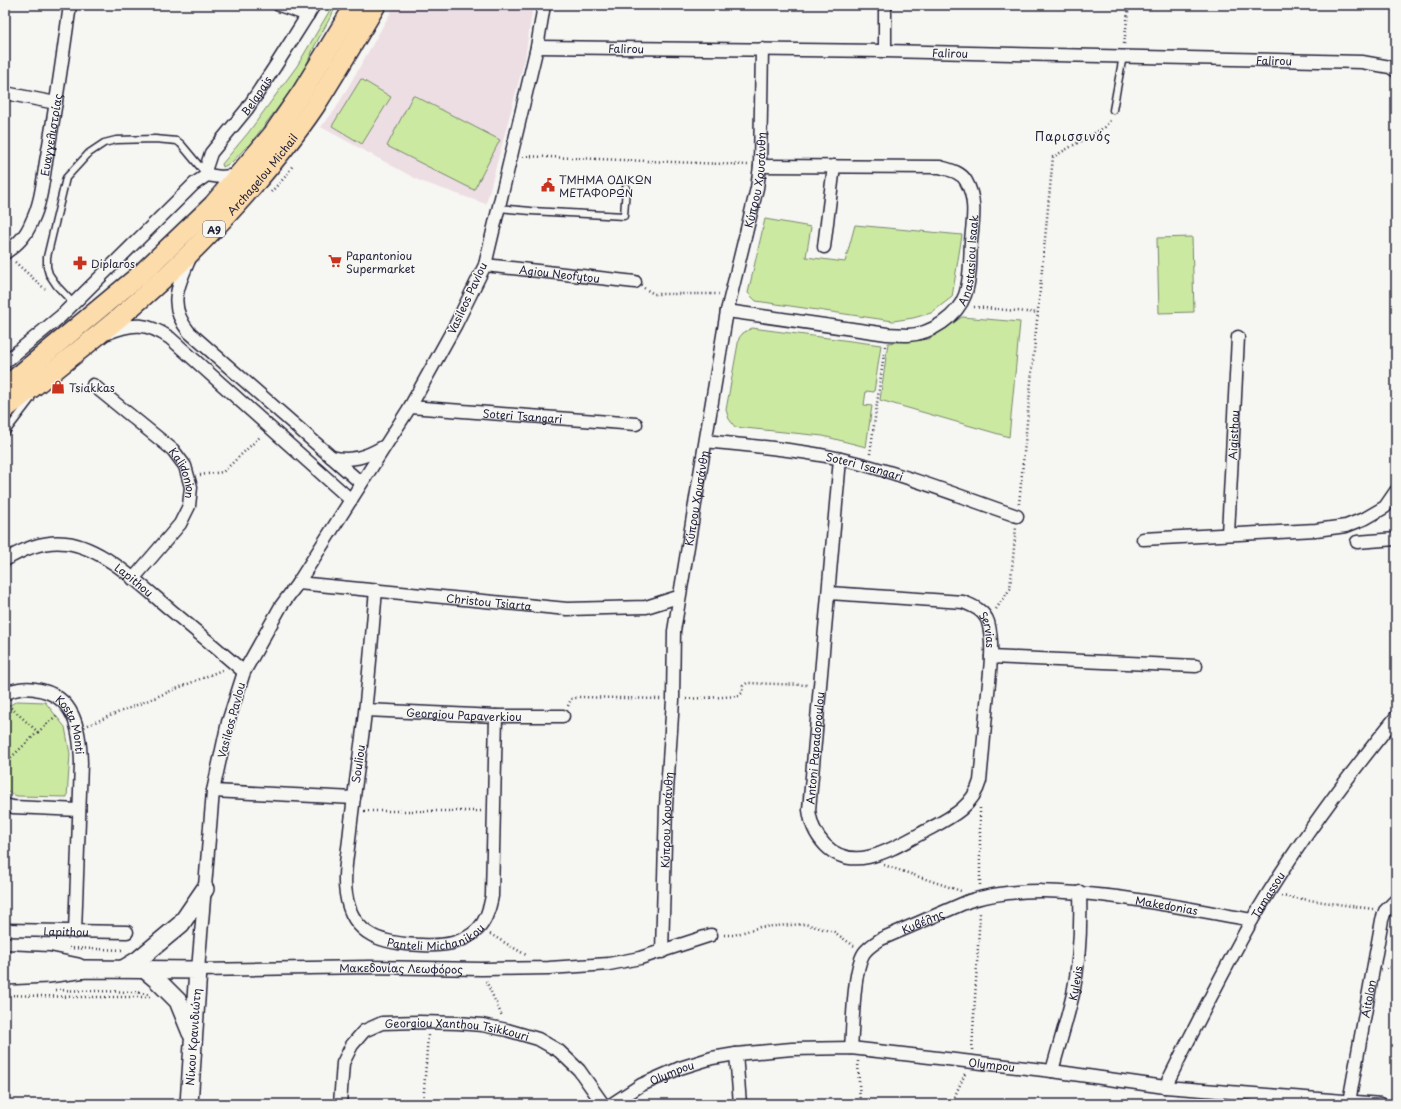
<svg xmlns="http://www.w3.org/2000/svg" width="1401" height="1109" font-family="'Playpen Sans',sans-serif">
<style>
.built{fill:#eddee4}
.green{fill:#cce9a1;stroke:#77866e}
.lines{fill:none;stroke-linecap:round;stroke-linejoin:round}
.service-casing{stroke:#22223b;stroke-width:9}
.minor-casing{stroke:#22223b;stroke-width:15}
.secondary-casing{stroke:#22223b;stroke-width:20}
.primary-casing{stroke:#22223b;stroke-width:22}
.path{stroke:#22223b;stroke-width:2.5;stroke-dasharray:1 3;stroke-linecap:butt}
.service{stroke:#f6f6f2;stroke-width:6}
.minor{stroke:#f6f6f2;stroke-width:12}
.secondary{stroke:#f6f6f2;stroke-width:17}
.primary{stroke:#fddcac;stroke-width:19}
.labels{text-anchor:middle;dominant-baseline:central;stroke-width:3;stroke-linejoin:round;paint-order:stroke}
.shield{fill:#f6f6f2;stroke:#626272;stroke-width:1}
.shield-label{font-size:10px;font-weight:bold;fill:#22223b}
.street-label{font-size:11px;fill:#22223b;stroke:#f6f6f2}
.poi-label{font-size:11px;fill:#22223b;stroke:#f6f6f2;text-anchor:start}
.neighbourhood-label{font-size:12px;letter-spacing:1px;fill:#22223b;stroke:#f6f6f2}
</style>
<rect width="100%" height="100%" fill="#f6f6f2"/>
<filter id="ink" filterUnits="userSpaceOnUse"><feTurbulence type="fractalNoise" baseFrequency=".025" numOctaves="2"/><feDisplacementMap in="SourceGraphic" scale="8" xChannelSelector="R" yChannelSelector="G"/><feConvolveMatrix kernelMatrix="1 2 1 2 8 2 1 2 1" color-interpolation-filters="sRGB"/></filter>
<g filter="url(#ink)">
<path class="built" d="M395 5H533L525 58 486 204 420 181 321 127 335 110Z"/>
<g class="green">
<path d="M333 5H337L314 47 302 76 254 139 232 162 223 167 222 164 248 133 297 66Z"/>
<path d="M361 79 391 97 362 144 332 126Z"/>
<path d="M413 95 500 140 474 190 387 146Z"/>
<path d="M765 219 811 227 806 257 845 262 855 225 962 235 952 297 931 313 913 318 893 321 756 301 748 293Z"/>
<path d="M1192 237 1194 312 1159 313 1157 238Z"/>
<path d="M962 317 1020 322 1009 437 880 400 888 343 929 339Z"/>
<path d="M752 328 881 345 874 392 866 391 864 405 872 406 866 447 823 436 735 427 729 419 726 410 739 338 743 333Z"/>
<path d="M17 701 45 702 65 727 70 754 67 797 17 796 5 791V708Z"/>
</g>
<g class="lines">
<g class="service-casing">
<g id="service">
<path d="M1113 110 1123 56"/>
<path d="M498 208 531 211 624 216 626 187"/>
<path d="M74 304 57 286 49 274 47 267V257L66 178 89 153 104 143 116 140 155 139 177 141 181 144 206 174"/>
<path d="M5 433 31 399"/>
</g>
</g>
<g class="minor-casing">
<g id="minor">
<path d="M279 5 308 15"/>
<path id="s1" d="M544 5 537 47 485 265 456 324 410 407 298 583 281 606 244 672 228 722 213 791 198 970 370 967 481 969 549 968 609 964 640 958 711 935"/>
<path id="s2" d="M537 47 885 51 1362 62 1390 67 1396 71"/>
<path d="M885 51V5"/>
<path d="M5 93 56 103"/>
<path id="s3" d="M207 175 206 168 211 153 247 109 276 65 314 5"/>
<path d="M824 247 834 166"/>
<path id="s4" d="M5 253C18 244 26 236 32 221 42 201 43 177 47 156 56 106 63 55 70 5"/>
<path d="M190 258C178 286 167 305 189 332L361 483"/>
<path id="s5" d="M485 265 635 282"/>
<path id="s6" d="M727 311 887 334C894 334 901 335 908 335 931 334 957 317 965 295 971 278 970 258 971 241 973 220 977 200 966 181 961 172 950 170 940 167L760 166"/>
<path d="M108 333C133 322 148 323 170 338L351 500"/>
<path d="M5 362 61 316 194 184 207 175 221 177 239 175"/>
<path id="s7" d="M93 385 173 450 185 466 191 487 189 506 180 524 133 579"/>
<path id="s8" d="M410 407 636 424"/>
<path id="s9" d="M706 441C750 446 797 449 841 459 901 473 959 496 1017 516"/>
<path d="M331 457C351 462 366 457 383 447"/>
<path id="s10" d="M1228 534 1238 337"/>
<path d="M1143 539 1316 530 1346 526 1366 518 1385 507 1396 491"/>
<path d="M1357 542 1396 539"/>
<path id="s11" d="M5 560C23 549 44 540 66 543 103 547 143 587 172 611 196 631 220 651 244 672"/>
<path id="s12" d="M298 583 567 609 646 607 678 597"/>
<path id="s13" d="M376 590C371 644 368 698 360 752 356 781 352 810 349 840 347 857 343 876 346 894 352 937 384 944 422 945 443 946 463 944 478 929 487 920 490 907 492 896L496 716"/>
<path id="s14" d="M829 593 963 602C973 606 984 610 988 622 994 643 990 671 988 693 985 722 983 752 980 781 972 810 945 820 920 834 892 849 853 874 825 845 815 834 811 824 809 810L840 459"/>
<path d="M991 657 1196 666"/>
<path id="s15" d="M5 694C13 689 26 687 35 689 75 695 80 729 81 763L75 932"/>
<path id="s16" d="M366 710 496 716H563"/>
<path d="M213 791 354 798"/>
<path d="M5 805 13 807 79 810"/>
<path id="s17" d="M5 930 127 932"/>
<path id="s18" d="M662 952 666 806 673 700 674 631 727 311 757 188 760 166 762 49"/>
<path id="s19" d="M851 1048C853 1025 853 970 864 953 868 947 875 943 881 939L969 901C1017 886 1067 891 1117 897 1162 903 1207 912 1252 920"/>
<path d="M736 1054 740 1104"/>
<path id="s20" d="M1052 1071C1059 1045 1067 1020 1073 994 1080 960 1081 926 1080 892"/>
<path id="s21" d="M1165 1087C1193 1031 1221 975 1252 920 1294 848 1343 782 1396 717"/>
<path id="s22" d="M1349 1102 1382 920 1385 911 1396 900"/>
<path id="s23" d="M340 1104 343 1063 352 1045 364 1031 382 1023 419 1022 458 1023 482 1025 507 1030 538 1039 559 1051 579 1070 603 1104"/>
<path id="s24" d="M612 1104 641 1085 680 1068 712 1058 736 1054 792 1049 851 1048 1052 1071 1165 1087 1381 1104"/>
</g>
</g>
<g class="secondary-casing">
<g id="secondary">
<path d="M5 959 49 961 78 967"/>
<path d="M123 969 138 960 181 924 205 889"/>
<path d="M144 969 156 979 178 1001 191 1033"/>
<path d="M5 976 48 974 86 969 198 970 189 1104"/>
</g>
</g>
<g class="primary-casing">
<g id="primary">
<path d="M5 387 141 274 213 205 273 134 302 92 355 5"/>
<path id="s25" d="M5 409C75 354 148 298 209 234 247 194 284 152 315 106 336 73 356 39 376 5"/>
</g>
</g>
<g class="path">
<path d="M1124 44 1129 5"/>
<path d="M523 156 748 165"/>
<path d="M271 192 286 176 293 165"/>
<path d="M15 262 45 289"/>
<path d="M644 288 654 294H719"/>
<path d="M974 307 1038 313"/>
<path d="M5 448 10 442"/>
<path d="M870 454 885 346"/>
<path d="M200 475 223 472 261 436"/>
<path d="M1019 504 1053 157 1105 127 1111 119"/>
<path d="M996 609 1010 589 1016 527"/>
<path d="M686 699 739 696 742 693 743 686 747 683 808 685"/>
<path d="M8 705 38 732 58 714"/>
<path d="M568 706 571 699 579 697 661 699"/>
<path d="M88 725 222 670"/>
<path d="M5 763 38 732"/>
<path d="M364 811H481"/>
<path d="M884 865 961 891"/>
<path d="M980 885V808"/>
<path d="M1281 896 1373 909"/>
<path d="M490 934 526 955"/>
<path d="M724 935H734L760 927 805 924 834 932 854 946"/>
<path d="M69 948 124 950"/>
<path d="M1386 968 1396 967"/>
<path d="M486 981 502 1016"/>
<path d="M55 990 135 992 148 994"/>
<path d="M5 995 75 997H152"/>
<path d="M972 1050 980 912"/>
<path d="M858 1061 860 1104"/>
<path d="M423 1104 428 1035"/>
<path d="M951 1104 965 1074"/>
</g>
<use href="#service" class="service"/>
<use href="#minor" class="minor"/>
<use href="#secondary" class="secondary"/>
<use href="#primary" class="primary"/>
</g>
</g>
<defs>
<g id="civic-bare" transform="scale(1.08)"><path d="M-.6-6.5H3V-4.5H.6V-3L4-1V1h2V6H-6V1h2V-1L-.6-3ZM-1.2 2.5V6h2.4V2.5Z" fill="#c8321e" stroke="#f6f6f2" stroke-width="2.5" paint-order="stroke"/></g>
<g id="supermarket-bare" transform="scale(1.08)"><path d="M-6-5.5h2.5l.6 2H6L4.5 2H-2.5L-4.4-4H-6ZM-1.5 3.2a1.3 1.3 0 1 0 .1 0ZM3 3.2a1.3 1.3 0 1 0 .1 0Z" fill="#c8321e" stroke="#f6f6f2" stroke-width="2.5" paint-order="stroke"/></g>
<g id="pharmacy-bare" transform="scale(1.08)"><path d="M-2-6h4v4h4v4h-4v4h-4v-4h-4v-4h4Z" fill="#c8321e" stroke="#f6f6f2" stroke-width="2.5" paint-order="stroke"/></g>
<g id="shop-bare" transform="scale(1.08)"><path d="M-5-2.5h2.3a2.7 3.5 0 0 1 5.4 0H5L5.5 6h-11ZM-1.5-2.5h3a1.5 2.3 0 0 0-3 0Z" fill="#c8321e" stroke="#f6f6f2" stroke-width="2.5" paint-order="stroke"/></g>
</defs>
<g fill-rule="evenodd">
<use href="#civic-bare" x="548" y="185"/>
<use href="#supermarket-bare" x="335" y="261"/>
<use href="#pharmacy-bare" x="80" y="263"/>
<use href="#shop-bare" x="58" y="387"/>
</g>
<g class="labels">
<rect class="shield" x="203" y="221" width="22" height="16" rx="3"/>
<g class="shield-label">
<text x="214" y="229">A9</text>
</g>
<g class="street-label">
<text stroke="none"><textPath href="#s2" startOffset="89">Falirou</textPath></text>
<text stroke="none"><textPath href="#s2" startOffset="413">Falirou</textPath></text>
<text stroke="none"><textPath href="#s2" startOffset="737">Falirou</textPath></text>
<text stroke="none"><textPath href="#s3" startOffset="96">Belapais</textPath></text>
<text stroke="none"><textPath href="#s4" startOffset="131">Ευαγγελιστρίας</textPath></text>
<text stroke="none"><textPath href="#s25" startOffset="349">Archagelou Michail</textPath></text>
<text stroke="none"><textPath href="#s18" startOffset="780">Κύπρου Χρυσάνθη</textPath></text>
<text stroke="none"><textPath href="#s6" startOffset="291">Anastasiou Isaak</textPath></text>
<text stroke="none"><textPath href="#s5" startOffset="75">Agiou Neofytou</textPath></text>
<text transform="translate(467 298) rotate(-65)">Vasileos Pavlou</text>
<text stroke="none"><textPath href="#s8" startOffset="113">Soteri Tsangari</textPath></text>
<text stroke="none"><textPath href="#s10" startOffset="99">Aigisthou</textPath></text>
<text stroke="none"><textPath href="#s9" startOffset="161">Soteri Tsangari</textPath></text>
<text stroke="none"><textPath href="#s7" startOffset="129">Kalidonion</textPath></text>
<text stroke="none"><textPath href="#s18" startOffset="456">Κύπρου Χρυσάνθη</textPath></text>
<text stroke="none"><textPath href="#s11" startOffset="143">Lapithou</textPath></text>
<text stroke="none"><textPath href="#s12" startOffset="192">Christou Tsiarta</textPath></text>
<text stroke="none"><textPath href="#s14" startOffset="175">Servias</textPath></text>
<text stroke="none"><textPath href="#s16" startOffset="98">Georgiou Papaverkiou</textPath></text>
<text transform="translate(231 720) rotate(-75)">Vasileos Pavlou</text>
<text stroke="none"><textPath href="#s15" startOffset="87">Kosta Monti</textPath></text>
<text stroke="none"><textPath href="#s14" startOffset="615">Antoni Papadopoulou</textPath></text>
<text transform="translate(358 764) rotate(-82)">Souliou</text>
<text stroke="none"><textPath href="#s18" startOffset="132">Κύπρου Χρυσάνθη</textPath></text>
<text stroke="none"><textPath href="#s21" startOffset="218">Tamassou</textPath></text>
<text stroke="none"><textPath href="#s19" startOffset="414">Makedonias</textPath></text>
<text stroke="none"><textPath href="#s19" startOffset="164">Κυβέλης</textPath></text>
<text stroke="none"><textPath href="#s13" startOffset="423">Panteli Michanikou</textPath></text>
<text stroke="none"><textPath href="#s17" startOffset="61">Lapithou</textPath></text>
<text stroke="none"><textPath href="#s1" startOffset="1246">Μακεδονίας Λεωφόρος</textPath></text>
<text stroke="none"><textPath href="#s20" startOffset="91">Kylevis</textPath></text>
<text stroke="none"><textPath href="#s22" startOffset="105">Aitolon</textPath></text>
<text stroke="none"><textPath href="#s23" startOffset="175">Georgiou Xanthou Tsikkouri</textPath></text>
<text transform="translate(193 1037) rotate(-86)">Νίκου Κρανιδιώτη</text>
<text stroke="none"><textPath href="#s24" startOffset="392">Olympou</textPath></text>
<text stroke="none"><textPath href="#s24" startOffset="68">Olympou</textPath></text>
</g>
<g class="poi-label">
<text x="559" y="179">ΤΜΗΜΑ ΟΔΙΚΩΝ<tspan x="559" dy="13">ΜΕΤΑΦΟΡΩΝ</tspan></text>
<text x="346" y="255">Papantoniou<tspan x="346" dy="13">Supermarket</tspan></text>
<text x="91" y="263">Diplaros</text>
<text x="69" y="387">Tsiakkas</text>
</g>
<g class="neighbourhood-label">
<text x="1073" y="136">Παρισσινός</text>
</g>
</g>
<rect width="1401" height="1109" fill="none" stroke="#f6f6f2" stroke-width="20"/>
<rect x="10" y="10" width="1381" height="1089" fill="none" stroke="#22223b" stroke-width="1.5" filter="url(#ink)"/>
</svg>
